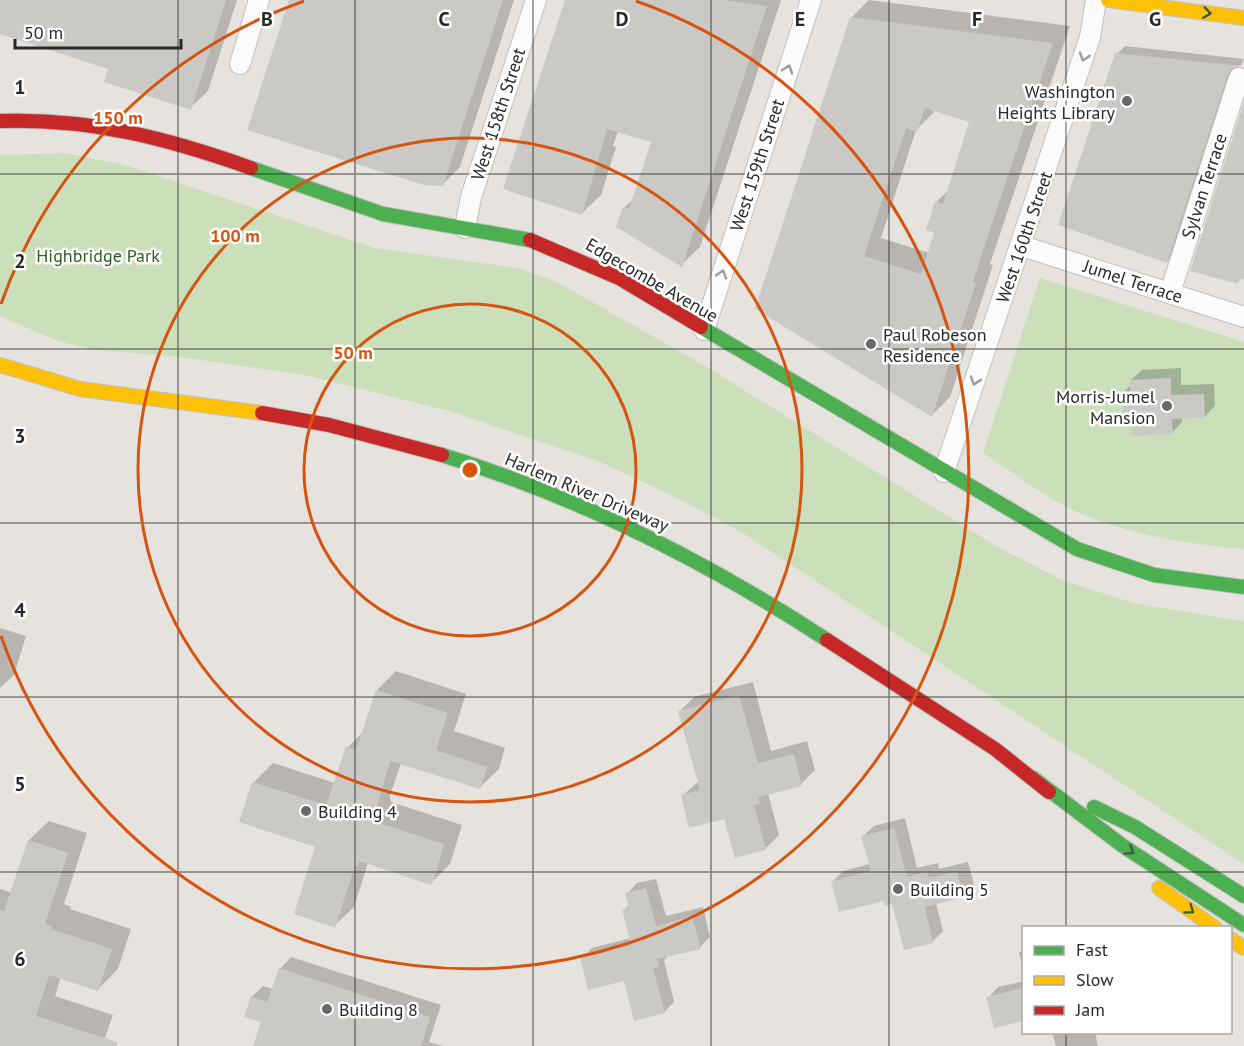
<svg xmlns="http://www.w3.org/2000/svg" width="1244" height="1046" font-family="'PT Sans',sans-serif">
<style>
.green{fill:#cadfba}
.shadow{fill:#0003;fill-rule:evenodd}
.building{fill:#cbc9c5;fill-rule:evenodd}
.lines{fill:none;stroke-linecap:round;stroke-linejoin:round}
.street-casing{stroke:#c0bfbf;stroke-width:22}
.fast-casing{stroke:#c0bfbf;stroke-width:16}
.slow-casing{stroke:#c0bfbf;stroke-width:16}
.jam-casing{stroke:#c0bfbf;stroke-width:16}
.street{stroke:#fbfbfa;stroke-width:20}
.fast{stroke:#4caf50;stroke-width:14}
.slow{stroke:#ffc107;stroke-width:14}
.jam{stroke:#c62828;stroke-width:14}
.oneway{stroke:#365e38}
.oneway2{stroke:#9c9c9c}
.grid{fill:none;stroke:#282828;stroke-width:1.5;stroke-opacity:0.55}
.ring{fill:none;stroke:#d5540f;stroke-width:3}
.poi-dot{fill:#6a6968;stroke:#fff;stroke-width:2}
.labels{text-anchor:middle;dominant-baseline:central;stroke-width:5;stroke-linejoin:round;paint-order:stroke}
.poi-label{font-size:18px;fill:#282828;stroke:#fff;text-anchor:start}
.street-label{font-size:18px;fill:#282828;stroke:#fff}
.park-label{font-size:18px;fill:#2e5e1f;stroke:#fff}
.grid-label{font-size:20px;text-anchor:middle;font-weight:bold;fill:#282828;stroke:#fff;stroke-width:5;stroke-linejoin:round;paint-order:stroke}
.centre{fill:#d5540f;stroke:#fff;stroke-width:3}
.ring-label{font-size:18px;text-anchor:middle;font-weight:bold;fill:#d5540f;stroke:#fff;stroke-width:5;stroke-linejoin:round;paint-order:stroke}
</style>
<rect width="100%" height="100%" fill="#e6e3de"/>
<g class="green">
<path d="M64 153 125 165 374 248 517 268 557 282 700 363 1001 549 1064 581 1137 604 1244 621V864L743 533 671 495 598 461 449 411 310 376 180 357 95 350 58 341 0 316V155Z"/>
<path d="M1040 278 1244 342V549C1188 544 1129 535 1077 512 1044 497 1013 472 983 453Z"/>
</g>
<g class="shadow">
<path d="M0 0H237L208 91 190 108 110 68 0 32Z"/>
<path d="M291 0H514L460 167 442 185Z"/>
<path d="M567 0H781L700 247 681 265 624 208 634 198 653 141 618 131 613 146 616 147 601 195 582 213Z"/>
<path d="M869 0 1070 26 990 264 993 265 950 397 932 415 756 308 851 18ZM936 110 971 121 950 189 936 202V232L929 253 881 238 916 130Z"/>
<path d="M1125 46 1244 59 1241 65 1234 67 1174 254 1167 261 1117 54Z"/>
<path d="M1181 368V385L1214 384 1215 406 1204 417H1182V422L1172 433 1133 422 1124 392 1132 384 1131 380 1142 370Z"/>
<path d="M0 628 26 636 14 675 0 688Z"/>
<path d="M396 671 466 694 454 731 505 748 499 769 479 788 401 763 390 796 391 802 462 825 450 864 431 883 368 863 354 907 334 926 317 846 241 821 254 782 273 763 335 783 348 747 364 731 377 690Z"/>
<path d="M753 682 771 751 807 741 815 770 801 784 768 793 779 835 765 849 725 817 682 796 699 781 680 711 694 697Z"/>
<path d="M905 818 917 868 938 863 939 869 968 862 974 885 963 896 936 903 943 931 933 941 893 902 833 881 843 871 870 864 863 836 874 826Z"/>
<path d="M49 821 87 833 64 904 71 907 70 909 131 929 118 969 98 989 61 977 55 996 113 1015 102 1046H0V889L12 893 29 840Z"/>
<path d="M656 879 666 916 703 907 710 937 700 947 669 955 664 960 674 1002 664 1012 625 979 582 958 592 948 631 938 624 910 630 904 627 894 637 883Z"/>
<path d="M1024 949V972L1019 953Z"/>
<path d="M291 957 441 1005 429 1042 443 1046H255L263 1021 252 997 263 986 273 989 280 969Z"/>
<path d="M1024 981V1019L995 1026 988 998 998 987Z"/>
<path d="M1052 1032H1095L1098 1046H1056Z"/>
</g>
<g class="building">
<path d="M0 0H226L191 110 104 82 108 69 0 34Z"/>
<path d="M289 0H503L443 186 424 185 247 130Z"/>
<path d="M565 0H723L767 6 682 267 616 227 623 207 629 209 651 142 607 129 582 215 503 189Z"/>
<path d="M850 17 1053 43 993 220 973 282 976 283 932 417 755 309ZM925 108 969 122 943 204 935 201 926 230 934 233 921 274 864 256 906 128 917 132Z"/>
<path d="M1115 53 1241 66 1231 69 1228 74 1167 263 1058 225Z"/>
<path d="M1244 102V280L1240 279 1238 284 1190 271Z"/>
<path d="M1171 378V395L1204 394 1205 418 1172 419 1173 434 1132 436 1131 424H1124L1122 391H1130V380Z"/>
<path d="M376 690 448 713 436 750 487 767 480 789 390 761 373 821 444 844 435 876 431 885 359 861 357 867 355 866 335 928 294 914 315 847 239 822 252 782 326 805 346 746 356 750Z"/>
<path d="M739 695 758 763 794 754 802 786 758 797 760 804 754 805 766 850 735 858 724 819 689 828 681 795 700 790 678 711Z"/>
<path d="M894 828 907 877 927 872 929 878 957 871 964 897 925 907 933 943 904 950 892 904 885 906 884 901 839 912 831 881 871 871 861 836Z"/>
<path d="M28 840 68 853 45 924 52 926 51 929 112 949 98 991 49 975 36 1016 117 1042V1046H0V910L4 911Z"/>
<path d="M646 888 656 926 692 916 701 949 657 959 659 967 653 968 665 1013 634 1021 624 981 588 990 580 957 631 945 622 909 629 908 625 893Z"/>
<path d="M279 968 430 1017 421 1046H253L261 1022 244 1017 251 996 267 1002Z"/>
<path d="M1023 988V1021L994 1028 986 997Z"/>
</g>
<g class="lines">
<g class="street-casing">
<g id="street">
<path d="M240 64 259 0"/>
<path d="M465 228 471 197 536 0"/>
<path d="M1022 246 1244 317"/>
<path d="M1170 293 1239 78"/>
<path d="M704 330 811 0"/>
<path d="M944 472 1090 37 1096 0"/>
</g>
</g>
<g class="fast-casing">
<g id="fast">
<path d="M251 168 383 214 530 240"/>
<path d="M701 327 1077 549 1154 575 1244 587"/>
<path d="M442 455C580 497 706 561 827 640"/>
<path d="M1033 778 1123 846 1244 925"/>
<path d="M1094 807 1135 827 1244 896"/>
</g>
</g>
<g class="slow-casing">
<g id="slow">
<path d="M1108 0 1244 18"/>
<path d="M0 365 80 389 262 413"/>
<path d="M1159 888 1215 928"/>
<path d="M1230 939 1244 948"/>
</g>
</g>
<g class="jam-casing">
<g id="jam">
<path d="M0 121C89 118 167 138 251 168"/>
<path d="M530 240 619 278 701 327"/>
<path d="M262 413 329 425 442 455"/>
<path d="M827 640 995 749 1049 792"/>
</g>
</g>
<use href="#street" class="street"/>
<use href="#fast" class="fast"/>
<use href="#slow" class="slow"/>
<use href="#jam" class="jam"/>
</g>
<defs><path id="oneway-chevron" d="M-2-3.5L2.5 0L-2 3.5" fill="none" stroke-width="1.6" stroke-linecap="round" stroke-linejoin="round" transform="scale(1.5)"/></defs>
<g class="oneway">
<use href="#oneway-chevron" transform="translate(1207 13) rotate(8)"/>
<use href="#oneway-chevron" transform="translate(1130 851) rotate(34)"/>
<use href="#oneway-chevron" transform="translate(1190 910) rotate(36)"/>
</g>
<g class="oneway2">
<use href="#oneway-chevron" transform="translate(1084 57) rotate(108)"/>
<use href="#oneway-chevron" transform="translate(788 69) rotate(-72)"/>
<use href="#oneway-chevron" transform="translate(722 274) rotate(-72)"/>
<use href="#oneway-chevron" transform="translate(975 381) rotate(109)"/>
</g>
<path class="grid" d="M178 0V1046M355 0V1046M533 0V1046M711 0V1046M889 0V1046M1066 0V928M0 174H1244M0 349H1244M0 523H1244M0 697H1244M0 872H1244M1066 1032V1046"/>
<g class="ring">
<circle cx="470" cy="470" r="166"/>
<circle cx="470" cy="470" r="332"/>
<path d="M1 304A498 498 0 0 1 304 1M636 1A498 498 0 1 1 1 636"/>
</g>
<g class="poi-dot">
<circle cx="1127" cy="101" r="6"/>
<circle cx="871" cy="344" r="6"/>
<circle cx="1167" cy="406" r="6"/>
<circle cx="306" cy="811" r="6"/>
<circle cx="898" cy="889" r="6"/>
<circle cx="327" cy="1009" r="6"/>
</g>
<g class="labels">
<g class="poi-label">
<text x="1115" y="91" text-anchor="end">Washington<tspan x="1115" dy="21">Heights Library</tspan></text>
<text x="883" y="334">Paul Robeson<tspan x="883" dy="21">Residence</tspan></text>
<text x="1155" y="396" text-anchor="end">Morris-Jumel<tspan x="1155" dy="21">Mansion</tspan></text>
<text x="318" y="811">Building 4</text>
<text x="910" y="889">Building 5</text>
<text x="339" y="1009">Building 8</text>
</g>
<g class="street-label">
<text transform="translate(498 114) rotate(-72)">West 158th Street</text>
<text transform="translate(757 165) rotate(-72)">West 159th Street</text>
<text transform="translate(1204 186) rotate(-72)">Sylvan Terrace</text>
<text transform="translate(1024 237) rotate(-71)">West 160th Street</text>
<text transform="translate(652 280) rotate(30)">Edgecombe Avenue</text>
<text transform="translate(1133 281) rotate(18)">Jumel Terrace</text>
<text transform="translate(587 492) rotate(23)">Harlem River Driveway</text>
</g>
<g class="park-label">
<text x="98" y="255">Highbridge Park</text>
</g>
</g>
<g class="grid-label">
<text x="267" y="26">B</text>
<text x="444" y="26">C</text>
<text x="622" y="26">D</text>
<text x="800" y="26">E</text>
<text x="977" y="26">F</text>
<text x="1155" y="26">G</text>
<text x="20" y="94">1</text>
<text x="20" y="268">2</text>
<text x="20" y="443">3</text>
<text x="20" y="617">4</text>
<text x="20" y="791">5</text>
<text x="20" y="966">6</text>
</g>
<circle cx="470" cy="470" r="9" class="centre"/>
<g class="ring-label">
<text x="118" y="124">150 m</text>
<text x="235" y="242">100 m</text>
<text x="353" y="359">50 m</text>
</g>
<rect x="1022" y="926" width="210" height="108" fill="#ffffff" stroke="#a9a9a9" stroke-width="1.5"/>
<rect x="1034" y="946" width="30" height="9" fill="#4caf50" stroke="#a9a9a9" stroke-width="1.5"/>
<text x="1076" y="956" font-size="18" fill="#282828">Fast</text>
<rect x="1034" y="976" width="30" height="9" fill="#ffc107" stroke="#a9a9a9" stroke-width="1.5"/>
<text x="1076" y="986" font-size="18" fill="#282828">Slow</text>
<rect x="1034" y="1006" width="30" height="9" fill="#c62828" stroke="#a9a9a9" stroke-width="1.5"/>
<text x="1076" y="1016" font-size="18" fill="#282828">Jam</text>
<path d="M15 39v9h166v-9" fill="none" stroke="#282828" stroke-width="3"/>
<text x="24" y="39" font-size="18" fill="#282828" stroke="#ffffff" stroke-width="4.5" paint-order="stroke">50 m</text>
</svg>
